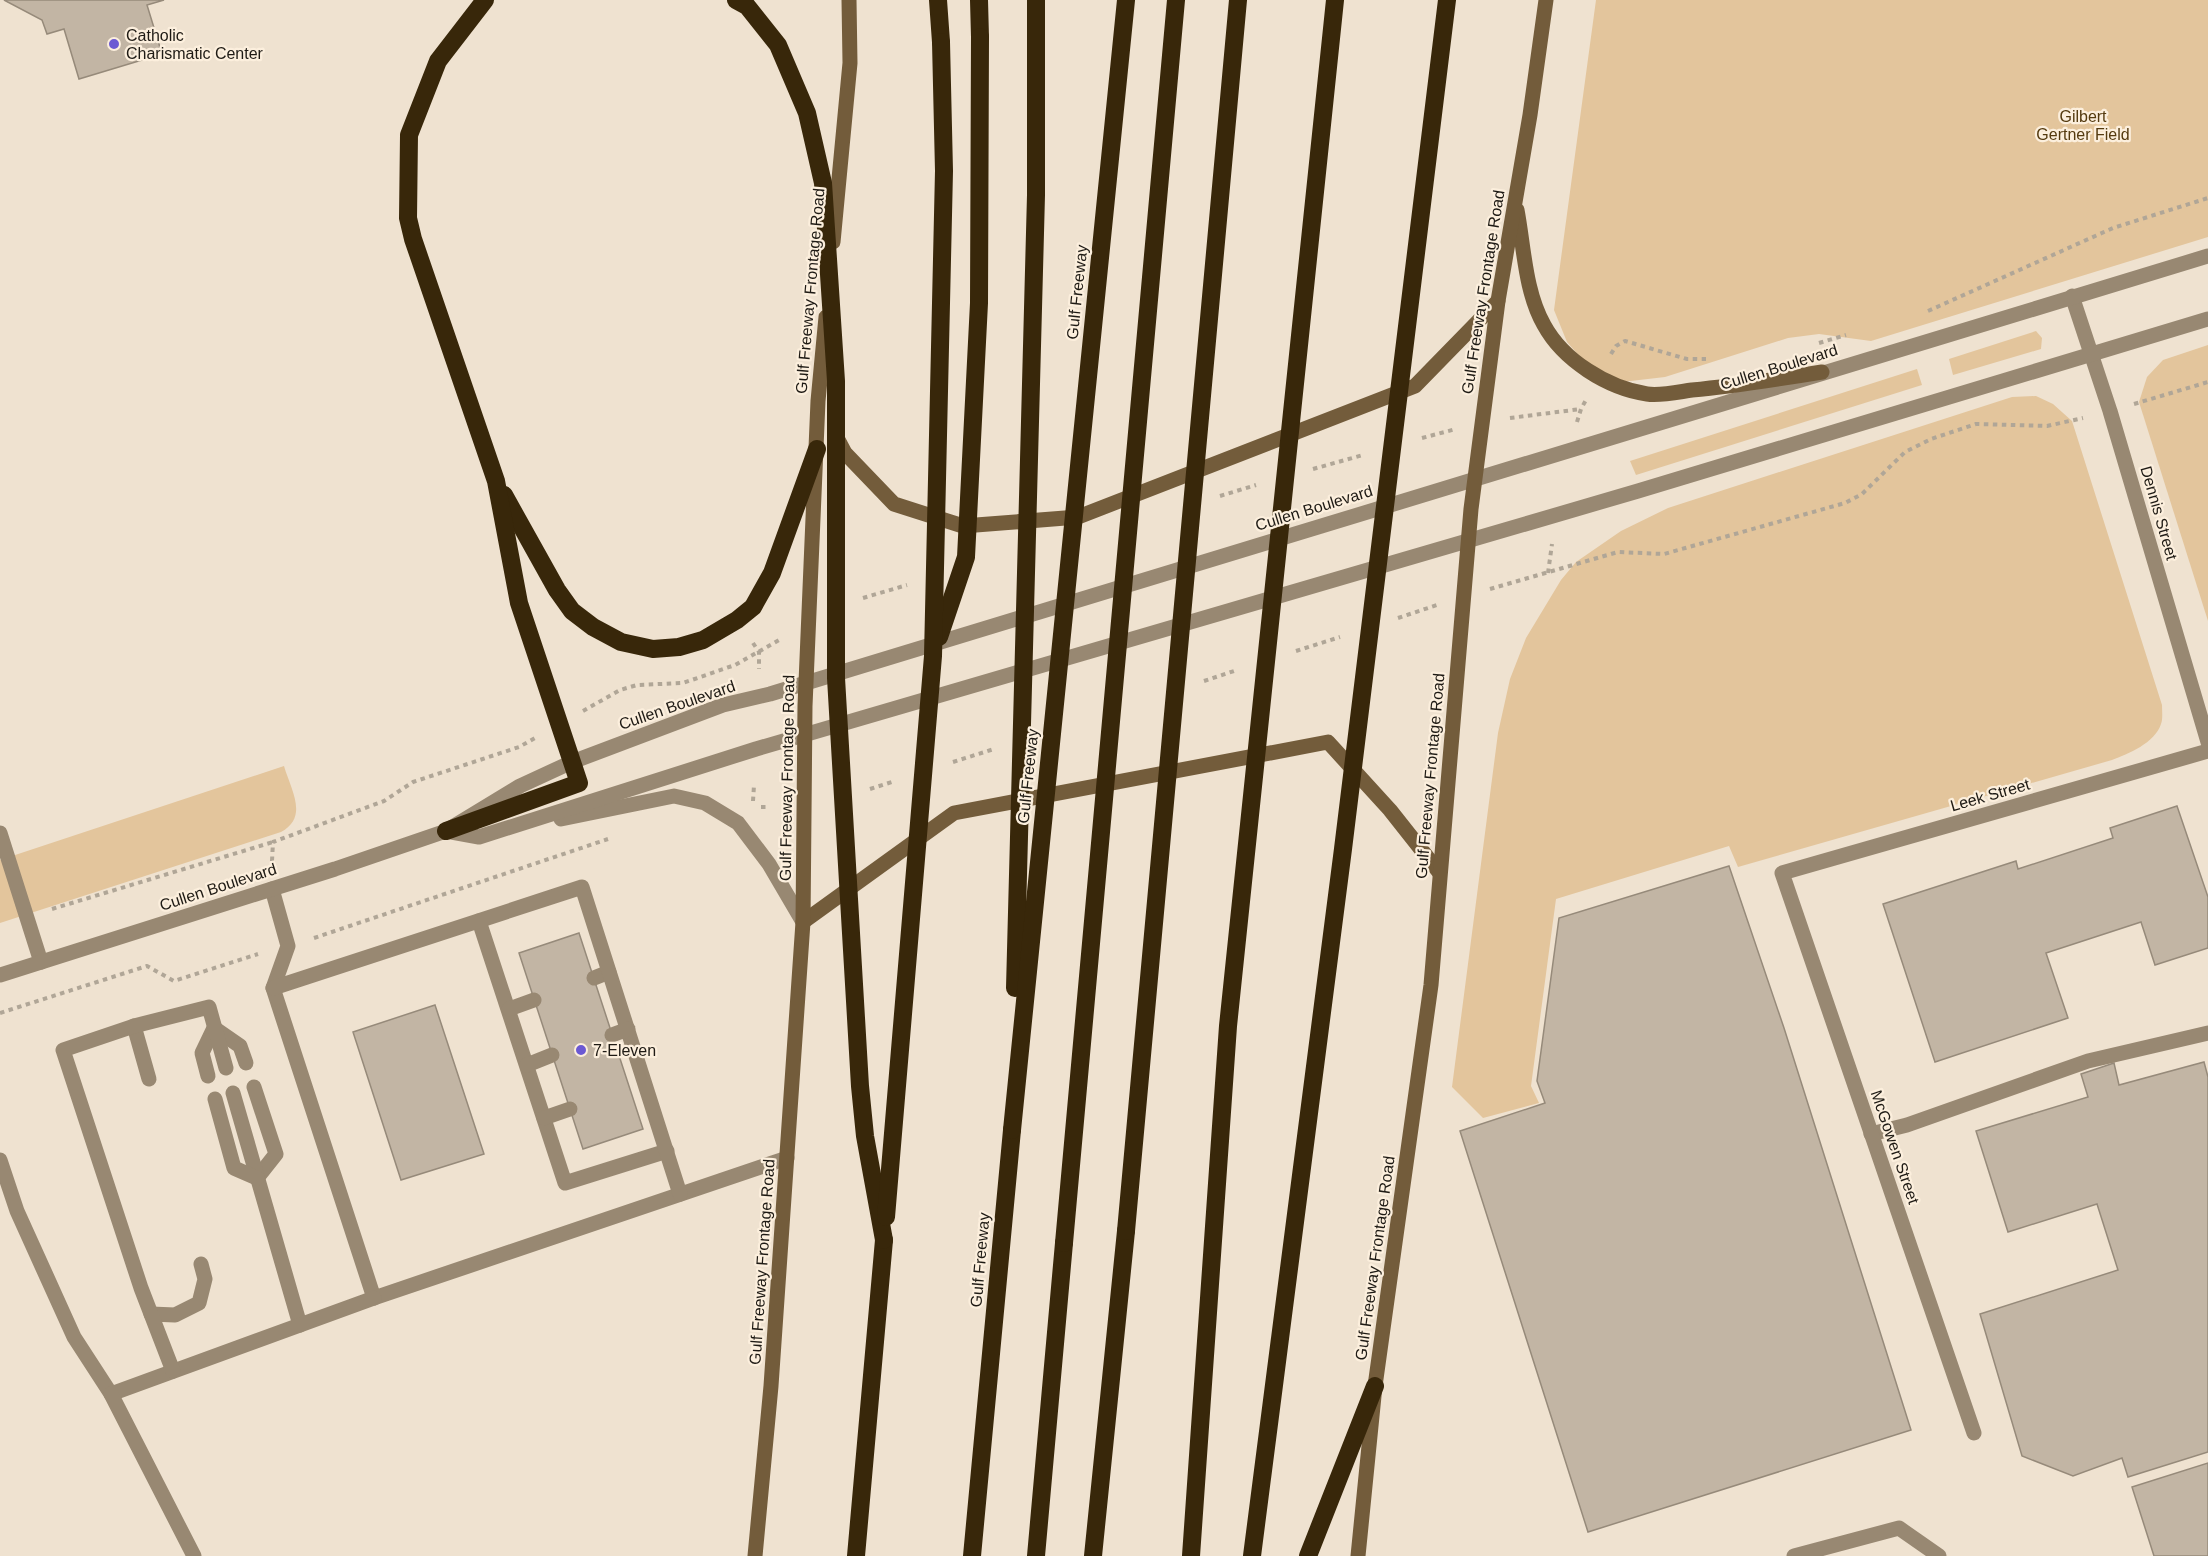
<svg xmlns="http://www.w3.org/2000/svg" width="2208" height="1556" font-family="Helvetica,sans-serif">
<style>
.green{fill:#e3c59c}
.building{fill:#c2b5a4;stroke:#968a7a;stroke-width:1.5}
.lines{fill:none;stroke-linecap:round;stroke-linejoin:round}
.path{stroke:#b0a697;stroke-width:4;stroke-dasharray:4.5 4.5;stroke-linecap:butt}
.service{stroke:#988872;stroke-width:15}
.minor{stroke:#988872;stroke-width:15}
.tertiary{stroke:#988872;stroke-width:15}
.secondary{stroke:#735c3b;stroke-width:15}
.motorway{stroke:#38270a;stroke-width:18}
.motorway-bridge{stroke:#38270a;stroke-width:18}
.poi-dot{fill:#6b59d3;stroke:#fcefdd;stroke-width:2}
.labels{text-anchor:middle;dominant-baseline:central;stroke-width:4.5;stroke-linejoin:round;paint-order:stroke}
.poi-label{font-size:16px;fill:#1e1a14;stroke:#fcefdd;text-anchor:start}
.park-label{font-size:16px;fill:#543a0f;stroke:#fcefdd}
.street-label{font-size:16px;fill:#1e1a14;stroke:#fcefdd}
</style>
<rect width="100%" height="100%" fill="#efe2d0"/>
<g class="green">
<path d="M1596 0H2208V237L1871 341 1819 334 1788 338 1665 377 1622 382 1589 367 1567 342 1554 310Z"/>
<path d="M2036 331 2042 338 2041 349 1953 375 1949 359Z"/>
<path d="M2208 345V621L2139 402 2147 377 2163 360Z"/>
<path d="M1917 369 1922 385 1636 475 1630 461Z"/>
<path d="M2036 396 2053 404 2072 421 2162 705C2162 711 2163 719 2161 724 2155 743 2128 754 2112 760L1738 867 1729 846 1556 899 1531 1086 1539 1103 1483 1118 1452 1087 1498 733 1510 679 1526 638 1561 580 1576 562 1621 531 1668 508 2012 397Z"/>
<path d="M284 766C291 790 309 817 281 832L0 923V860Z"/>
</g>
<g class="building">
<path d="M4 0H164L147 5 162 54 79 79 64 29 47 34 42 20Z"/>
<path d="M2177 806 2208 897V948L2155 965 2141 922 2046 953 2068 1018 1935 1062 1883 904 2016 861 2018 869 2113 838 2110 828Z"/>
<path d="M1729 866 1784 1028 1911 1430 1588 1532 1460 1131 1545 1103 1537 1081 1559 918Z"/>
<path d="M579 933 643 1129 583 1149 519 953Z"/>
<path d="M435 1005 484 1154 401 1180 353 1032Z"/>
<path d="M2204 1062 2208 1077V1452L2128 1477 2122 1458 2073 1476 2022 1456 1980 1314 2118 1270 2097 1204 2008 1232 1976 1131 2088 1097 2081 1074 2114 1063 2119 1085Z"/>
<path d="M2208 1463V1556H2154L2132 1487Z"/>
</g>
<g class="lines">
<g class="path">
<path d="M1928 311 2113 228 2208 198"/>
<path d="M1819 343 1846 335"/>
<path d="M1611 354 1616 346 1625 341 1687 359H1706"/>
<path d="M2134 404 2208 382"/>
<path d="M1510 418 1581 409"/>
<path d="M1577 422 1581 409 1587 398"/>
<path d="M1422 438 1456 429"/>
<path d="M1313 469 1363 455"/>
<path d="M1220 496 1256 485"/>
<path d="M1548 573 1552 544"/>
<path d="M1490 589 1618 552 1664 554 1845 503 1862 494 1905 452 1931 439 1976 424 2047 426 2083 418"/>
<path d="M863 598 907 585"/>
<path d="M1398 618 1437 605"/>
<path d="M753 643 759 652V669"/>
<path d="M1296 651 1340 637"/>
<path d="M1204 681 1237 670"/>
<path d="M583 711 620 690 637 685 683 683 735 665 781 639"/>
<path d="M953 762 994 749"/>
<path d="M870 789 895 781"/>
<path d="M753 801 754 785"/>
<path d="M761 807H769"/>
<path d="M272 861 273 842 384 801 413 782 519 747 535 738"/>
<path d="M52 909 273 842"/>
<path d="M314 938 608 839"/>
<path d="M0 1013 147 966 174 981 258 954"/>
</g>
<g class="service">
<path d="M0 833 41 962"/>
<path d="M272 889 288 946 273 988 374 1298 787 1158"/>
<path d="M479 921 565 1183 667 1151"/>
<path d="M594 978 609 972"/>
<path d="M273 988 582 887 680 1194"/>
<path d="M509 1009 534 1000"/>
<path d="M134 1026 149 1079"/>
<path d="M612 1035 628 1029"/>
<path d="M527 1065 552 1055"/>
<path d="M208 1076 202 1053 214 1028 240 1046 246 1063"/>
<path d="M254 1087 276 1154 257 1178"/>
<path d="M233 1093 300 1325"/>
<path d="M215 1099 234 1168 257 1178"/>
<path d="M544 1118 570 1109"/>
<path d="M1871 1134 1907 1125 2088 1061 2208 1033"/>
<path d="M0 1160 17 1211 74 1337 111 1394 374 1298"/>
<path d="M151 1314 175 1315 199 1303 205 1279 201 1264"/>
<path d="M173 1371 141 1288 63 1050 134 1026 209 1007 226 1068"/>
<path d="M111 1394 194 1556"/>
<path d="M1794 1556 1899 1528 1939 1556"/>
</g>
<g class="minor">
<path d="M2072 296 2110 411 2208 742"/>
<path d="M1974 1433 1782 873 2208 751"/>
</g>
<g class="tertiary">
<path d="M561 819 674 796 705 803 738 823 769 864 803 922"/>
<path d="M446 831 479 837 756 749 1638 491 2208 319"/>
<path d="M0 975 335 869 446 831 520 786 572 762 723 705 770 694 806 683 2208 256"/>
</g>
<g class="secondary">
<path d="M1517 210C1524 247 1525 292 1544 325 1563 360 1607 388 1647 394 1661 396 1678 392 1692 390 1735 386 1779 379 1822 372"/>
<path d="M833 242 850 63 849 0"/>
<path d="M836 436 845 453 894 504 963 526 1078 517 1415 386 1498 301"/>
<path d="M803 922 954 813 1328 742 1390 810 1439 872"/>
<path d="M755 1556 771 1386 803 922 805 706 818 401 826 317"/>
<path d="M1358 1556 1375 1386 1431 985 1471 509 1498 301 1530 115 1546 0"/>
</g>
<g class="motorway">
<path d="M938 0 941 42"/>
<path d="M979 0 980 37"/>
<path d="M504 495 557 590 572 611 593 627 621 642 653 649 679 647 703 640 737 620 753 607 772 573 817 449"/>
<path d="M446 831 579 783 519 603 496 481 413 239 408 218 409 135 438 61 485 0"/>
<path d="M856 1556 884 1240"/>
<path d="M972 1556 1012 1130"/>
<path d="M1036 1556 1064 1243"/>
<path d="M1093 1556 1126 1231"/>
<path d="M1308 1556 1375 1386"/>
</g>
<g class="motorway-bridge">
<path d="M736 0 747 6 778 45 807 113 823 183 836 381V678L860 1086 865 1136 884 1240"/>
<path d="M939 637 966 557 979 303 980 37"/>
<path d="M1015 988 1036 195V0"/>
<path d="M1012 1130 1126 0"/>
<path d="M886 1217 933 656 944 171 941 42"/>
<path d="M1126 1231 1238 0"/>
<path d="M1064 1243 1176 0"/>
<path d="M1191 1556 1228 1026 1335 0"/>
<path d="M1252 1556 1343 849 1447 0"/>
</g>
</g>
<g class="poi-dot">
<circle cx="114" cy="44" r="6"/>
<circle cx="581" cy="1050" r="6"/>
</g>
<g class="labels">
<g class="poi-label">
<text x="126" y="35">Catholic<tspan x="126" dy="18">Charismatic Center</tspan></text>
<text x="593" y="1050">7-Eleven</text>
</g>
<g class="park-label">
<text x="2083" y="116">Gilbert<tspan x="2083" dy="18">Gertner Field</tspan></text>
</g>
<g class="street-label">
<text transform="translate(810 291) rotate(-85)">Gulf Freeway Frontage Road</text>
<text transform="translate(1077 292) rotate(-84)">Gulf Freeway</text>
<text transform="translate(1483 292) rotate(-81)">Gulf Freeway Frontage Road</text>
<text transform="translate(1779 367) rotate(-17)">Cullen Boulevard</text>
<text transform="translate(1314 508) rotate(-17)">Cullen Boulevard</text>
<text transform="translate(2159 513) rotate(74)">Dennis Street</text>
<text transform="translate(677 705) rotate(-19)">Cullen Boulevard</text>
<text transform="translate(1028 776) rotate(-84)">Gulf Freeway</text>
<text transform="translate(1430 776) rotate(-85)">Gulf Freeway Frontage Road</text>
<text transform="translate(787 778) rotate(-89)">Gulf Freeway Frontage Road</text>
<text transform="translate(1990 795) rotate(-16)">Leek Street</text>
<text transform="translate(218 887) rotate(-18)">Cullen Boulevard</text>
<text transform="translate(1895 1147) rotate(71)">McGowen Street</text>
<text transform="translate(1375 1258) rotate(-82)">Gulf Freeway Frontage Road</text>
<text transform="translate(980 1260) rotate(-85)">Gulf Freeway</text>
<text transform="translate(762 1262) rotate(-86)">Gulf Freeway Frontage Road</text>
</g>
</g>
</svg>
